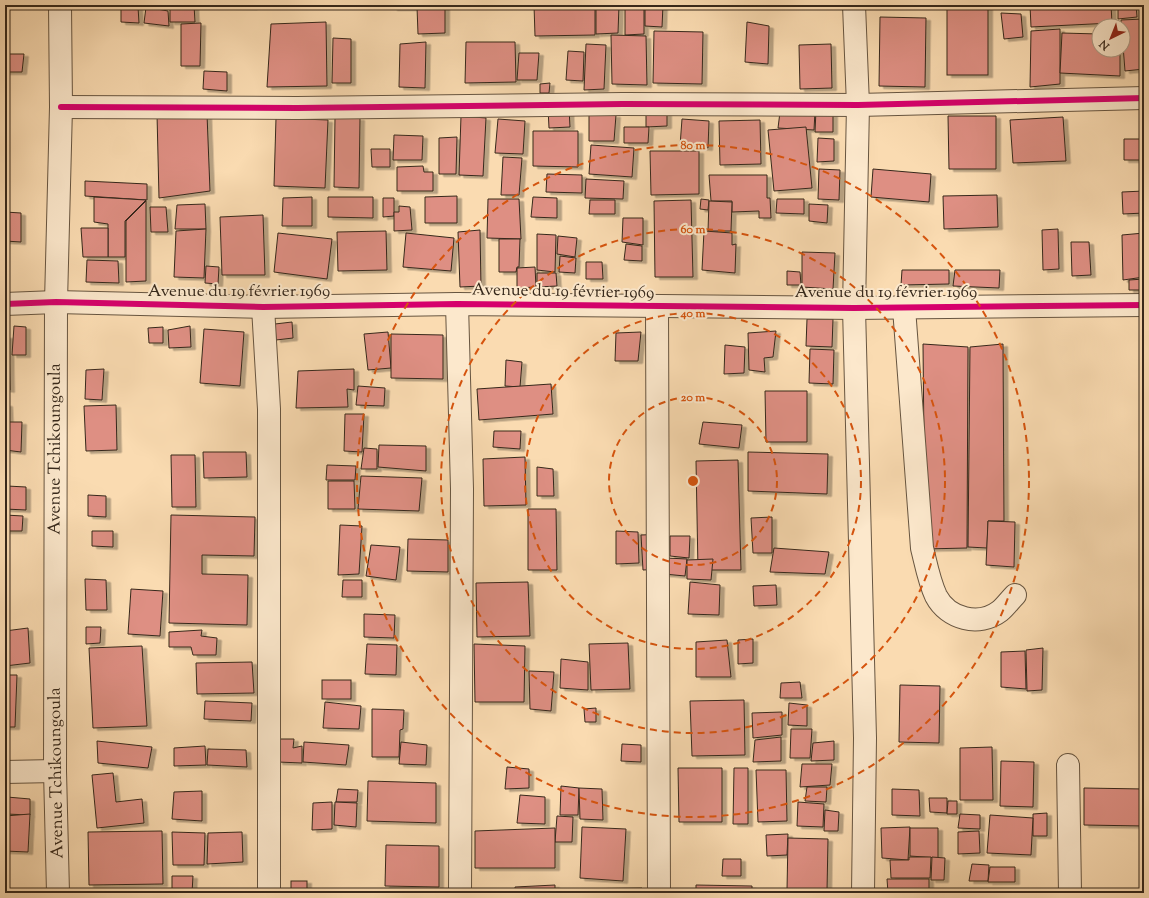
<svg xmlns="http://www.w3.org/2000/svg" width="1149" height="898" font-family="'Sorts Mill Goudy',serif">
<style>
.building{fill:#de8f83;stroke:#36281b;filter:url(#shadow)}
.lines{fill:none;stroke-linecap:round;stroke-linejoin:round}
.minor-casing{stroke:#675540;stroke-width:24}
.minor{stroke:#fce8cc;stroke-width:22}
.cycleway-casing{stroke:#fce8cc;stroke-width:8}
.cycleway{stroke:#d6006c;stroke-width:6}
.ring{fill:none;stroke:#d6540e;stroke-width:2;stroke-dasharray:7 5}
.labels{text-anchor:middle;dominant-baseline:central;stroke-width:4;stroke-linejoin:round;paint-order:stroke}
.street-label{font-size:17px;fill:#36281b;stroke:#fce8cc}
.centre{fill:#d6540e;stroke:#fce8cc;stroke-width:2}
.ring-label{font-size:12px;text-anchor:middle;font-weight:bold;fill:#d6540e;stroke:#fce8cc;stroke-width:4;stroke-linejoin:round;paint-order:stroke}
</style>
<defs>
<filter id="shadow"><feDropShadow dx="4.5" dy="2.5" stdDeviation="0" flood-color="#0004"/></filter>
</defs>
<rect width="100%" height="100%" fill="#fadbb1"/>
<filter id="stains"><feTurbulence type="fractalNoise" baseFrequency=".005" numOctaves="4"/><feColorMatrix values="0 0 0 0 .2 0 0 0 0 .09 0 0 0 0 .02 0 0 0 .5 -.17"/></filter>
<radialGradient id="worn" r=".72"><stop offset=".6" stop-color="#630" stop-opacity="0"/><stop offset="1" stop-color="#630" stop-opacity=".3"/></radialGradient>
<g class="building">
<path d="M194 5 195 22H170V6Z"/>
<path d="M205 5H253V7L205 6Z"/>
<rect x="393" y="5" width="20" height="3"/>
<path d="M534 5H595V35L535 36Z"/>
<path d="M596 5H619L618 33 596 34Z"/>
<path d="M625 5H644V34L625 35Z"/>
<path d="M645 5H663L662 27 645 26Z"/>
<path d="M1030 5H1111L1112 23 1031 27Z"/>
<path d="M1118 5H1136L1137 17 1118 19Z"/>
<rect x="947" y="6" width="41" height="69"/>
<path d="M121 7H138L139 23 121 22Z"/>
<path d="M146 7 168 11 169 26 144 23Z"/>
<path d="M417 7H445V33L418 34Z"/>
<path d="M1001 13 1021 14 1023 37 1004 39Z"/>
<path d="M880 17 926 18 925 87 879 86Z"/>
<path d="M1144 19V69L1125 71 1121 20Z"/>
<path d="M326 22 327 86 267 87 271 24Z"/>
<path d="M747 22 769 26 768 64 745 62Z"/>
<path d="M201 23 200 66H181V24Z"/>
<path d="M1060 29V84L1030 87 1031 31Z"/>
<path d="M654 31 703 32 702 84 653 83Z"/>
<path d="M1062 33 1099 34V50H1120V76L1060 73Z"/>
<path d="M611 35 646 36 647 85 612 84Z"/>
<path d="M333 38 351 39V83H332Z"/>
<path d="M426 42 425 88 399 87 400 44Z"/>
<path d="M466 42H515L516 82 465 83Z"/>
<path d="M586 44 606 45 604 89 584 90Z"/>
<path d="M831 44 832 88 800 89 799 45Z"/>
<path d="M568 51 584 52 583 81 566 80Z"/>
<path d="M519 53H539L537 80H517Z"/>
<path d="M5 54H24L22 72H5Z"/>
<path d="M204 71 227 72V91L203 89Z"/>
<path d="M550 83 549 93H540V84Z"/>
<path d="M548 108H569L570 127 549 128Z"/>
<path d="M816 110H833V132H815Z"/>
<path d="M646 111H667V126L646 127Z"/>
<path d="M815 111 814 130 778 128 780 112Z"/>
<path d="M157 114H207L210 191 159 198Z"/>
<path d="M589 115H616L614 141H589Z"/>
<path d="M461 116 486 118 483 176 459 175Z"/>
<path d="M948 116H996V169H949Z"/>
<path d="M1063 117 1066 161 1013 163 1010 120Z"/>
<path d="M276 118 328 120 325 188 274 186Z"/>
<path d="M335 118H360L359 188 334 187Z"/>
<path d="M498 119 525 121 523 154 495 153Z"/>
<path d="M682 119 709 121 708 148 680 146Z"/>
<path d="M760 120 761 164 720 165 719 121Z"/>
<path d="M624 127H649L648 143H624Z"/>
<path d="M806 127 812 188 774 191 768 130Z"/>
<path d="M533 131H578V167L533 166Z"/>
<path d="M394 135 423 136 422 160H393Z"/>
<path d="M457 137 456 174H439V138Z"/>
<path d="M818 138 834 139V161L817 162Z"/>
<path d="M1124 139H1141L1140 160H1124Z"/>
<path d="M591 145 634 148 632 177 589 174Z"/>
<path d="M371 149H390V167H372Z"/>
<path d="M650 151H699V194L651 195Z"/>
<path d="M503 157 522 158 519 195H501Z"/>
<path d="M423 166 424 172H433V191H397V167Z"/>
<path d="M819 169 840 170 839 200 818 199Z"/>
<path d="M873 169 931 174 929 202 871 197Z"/>
<path d="M547 174 582 175V193L546 192Z"/>
<path d="M709 175H767V198H770L771 218H759V211L732 212V201H711Z"/>
<path d="M586 179 624 181 623 199 585 198Z"/>
<path d="M85 181 147 184V200L85 196Z"/>
<path d="M1144 191V213L1123 214 1122 192Z"/>
<path d="M997 195 998 227 944 229 943 196Z"/>
<path d="M457 196V223H425V197Z"/>
<path d="M94 197 146 200 125 221V257H108V224L94 222Z"/>
<path d="M312 197V226H282L283 198Z"/>
<path d="M328 197H373V218L328 217Z"/>
<path d="M533 197 557 198V218L531 217Z"/>
<path d="M383 198H394V216L383 217Z"/>
<path d="M488 199H519L521 239 487 238Z"/>
<path d="M701 199 709 200 708 210 700 209Z"/>
<path d="M777 199H804V214L776 213Z"/>
<path d="M590 200H615V214H589Z"/>
<path d="M691 200 693 277H655L654 201Z"/>
<path d="M146 201V281L126 282V221Z"/>
<path d="M709 201 732 202 731 231H708Z"/>
<path d="M205 204 206 229H175L177 205Z"/>
<path d="M809 204 828 205 827 223 809 221Z"/>
<path d="M399 206 410 207 412 230 394 231V212H399Z"/>
<path d="M150 207H166L168 232H151Z"/>
<path d="M5 212 21 213V242L5 241Z"/>
<path d="M263 215 265 275H222L220 217Z"/>
<path d="M623 218H643V245L622 242Z"/>
<path d="M81 228H108V257H83Z"/>
<path d="M206 229 204 278 174 277 176 231Z"/>
<path d="M1058 229 1059 269 1043 270 1042 230Z"/>
<path d="M480 230 481 286 460 287 458 232Z"/>
<path d="M386 231 387 270 338 271 337 232Z"/>
<path d="M704 231 732 233V245L736 244 735 273 702 270Z"/>
<path d="M278 233 332 239 327 279 274 272Z"/>
<path d="M406 233 454 238 451 271 403 267Z"/>
<path d="M1144 233V277L1123 280 1122 235Z"/>
<path d="M537 234 556 235 555 272 537 270Z"/>
<path d="M558 236 577 238 575 257 557 254Z"/>
<path d="M499 239H520L519 267H517L516 272H499Z"/>
<path d="M1071 242H1089L1091 275 1072 276Z"/>
<path d="M626 244 642 246V261L624 260Z"/>
<path d="M802 252 835 253 833 289 802 287Z"/>
<path d="M560 256 576 258 575 273 559 272Z"/>
<path d="M87 260 118 261 119 283 86 282Z"/>
<path d="M586 262H602L603 279H586Z"/>
<path d="M206 266 219 267 218 284 205 283Z"/>
<path d="M535 267 536 287 517 288V268Z"/>
<path d="M902 270H949V284L901 285Z"/>
<path d="M955 270H1000L999 288 953 286Z"/>
<path d="M787 271 800 272 801 285H787Z"/>
<path d="M537 273H556L557 286 537 287Z"/>
<path d="M1144 279V290H1129V280Z"/>
<path d="M807 319H833L832 347 806 346Z"/>
<path d="M292 322 293 338 276 340 275 324Z"/>
<path d="M14 326 26 327V355H12Z"/>
<path d="M190 326 191 347 169 348 168 330Z"/>
<path d="M163 327V343H149L148 328Z"/>
<path d="M204 329 244 332 240 386 200 383Z"/>
<path d="M776 331 773 357 764 358 765 372 749 370 748 333Z"/>
<path d="M388 332 391 368 368 370 364 334Z"/>
<path d="M641 332 638 361H615L616 333Z"/>
<path d="M391 334 443 335V379L391 378Z"/>
<path d="M5 336H9L10 390 5 389Z"/>
<path d="M923 344 968 347 967 548 925 549Z"/>
<path d="M1003 344 1004 521H988L987 548 968 547 970 347Z"/>
<path d="M725 345 745 347 744 373 724 374Z"/>
<path d="M810 349 834 350 833 384 809 383Z"/>
<path d="M506 360 522 362 520 387 505 386Z"/>
<path d="M104 369 102 400 85 399 86 370Z"/>
<path d="M354 369V390L347 389 348 407 296 408 298 371Z"/>
<path d="M551 384 553 414 479 420 477 389Z"/>
<path d="M358 386 385 388 384 406 356 405Z"/>
<path d="M765 391H807V442H766Z"/>
<path d="M5 404H8L9 422H5Z"/>
<path d="M116 405 117 450 86 451 84 406Z"/>
<path d="M345 414H364L362 452 344 451Z"/>
<path d="M5 422H22L21 452 5 450Z"/>
<path d="M703 422 742 425 739 448 699 444Z"/>
<path d="M494 431H521L520 449 493 447Z"/>
<path d="M379 445 426 446V471L378 467Z"/>
<path d="M364 448 377 449V469H361Z"/>
<path d="M203 452H246L247 477 204 478Z"/>
<path d="M748 452 828 454 827 494 748 491Z"/>
<path d="M171 455H195L196 507H172Z"/>
<path d="M525 457 526 505 484 506 483 459Z"/>
<path d="M738 460 741 570H698L696 461Z"/>
<path d="M327 465 356 466 355 480H326Z"/>
<path d="M537 467 553 469 554 496H537Z"/>
<path d="M361 476 422 478 419 511 358 509Z"/>
<path d="M328 481H354L355 509H328Z"/>
<path d="M7 486 26 487V510L5 509V493Z"/>
<path d="M88 495 106 496V517L88 516Z"/>
<path d="M528 509H556L557 570H528Z"/>
<path d="M5 515 23 516 22 531H5Z"/>
<path d="M171 515 255 517 254 556 202 555V574L248 575 247 625 169 623Z"/>
<path d="M772 517V553H753L751 518Z"/>
<path d="M988 521 1015 522 1014 567 986 565Z"/>
<path d="M340 525 362 526 359 574 338 575Z"/>
<path d="M92 531H113V547L92 546Z"/>
<path d="M616 531 638 532 639 563 616 564Z"/>
<path d="M666 534 663 569 643 570 641 535Z"/>
<path d="M670 536H690L689 558 670 556Z"/>
<path d="M408 539 448 540V572L407 571Z"/>
<path d="M371 545 400 547 396 580 366 576Z"/>
<path d="M774 548 829 552 825 574 770 572Z"/>
<path d="M666 558 687 559 685 576 664 574Z"/>
<path d="M713 559 711 580 687 579V560Z"/>
<path d="M85 579 106 580 107 610H86Z"/>
<path d="M343 580H362V597H342Z"/>
<path d="M528 582 530 636 477 637 476 583Z"/>
<path d="M690 582 720 585 719 615 688 614Z"/>
<path d="M776 585 777 605 754 606 753 586Z"/>
<path d="M131 589 163 591 160 636 128 634Z"/>
<path d="M364 614 395 615 394 638 364 637Z"/>
<path d="M86 627H101L100 643 86 644Z"/>
<path d="M28 628 30 663 5 666V631Z"/>
<path d="M202 630 201 636 217 638 216 655H193L191 647H169V632Z"/>
<path d="M753 639V663L738 664V640Z"/>
<path d="M727 640 731 677H696V642Z"/>
<path d="M628 643 630 689 591 690 589 644Z"/>
<path d="M367 644 397 645 396 675 365 674Z"/>
<path d="M474 644 525 646 524 702H475Z"/>
<path d="M142 646 147 726 93 728 89 648Z"/>
<path d="M1043 648 1042 690 1027 691 1026 650Z"/>
<path d="M1025 651 1026 689 1001 687V652Z"/>
<path d="M561 659 588 662V690L560 688Z"/>
<path d="M252 662 254 693 197 694 196 663Z"/>
<path d="M529 671 554 672 551 711 530 709Z"/>
<path d="M5 675H17L15 727H5Z"/>
<rect x="322" y="680" width="29" height="19"/>
<path d="M800 682 802 698H780L781 683Z"/>
<path d="M900 685 940 686 939 743 899 742Z"/>
<path d="M744 700 745 755 692 756 690 701Z"/>
<path d="M205 701 252 703 251 721 204 719Z"/>
<path d="M325 702 361 706 359 729 323 728Z"/>
<path d="M789 703 807 705V726L788 725Z"/>
<path d="M596 708V722H585L584 709Z"/>
<path d="M372 709 404 710 403 729 400 730 399 757H372Z"/>
<path d="M782 712V735L753 738 752 713Z"/>
<path d="M791 729H812L810 758H790Z"/>
<path d="M781 737V761L753 762 755 740Z"/>
<path d="M279 739H294L293 748 302 746V763L278 762Z"/>
<path d="M97 741 152 747 148 768 98 763Z"/>
<path d="M834 741V760L811 761 813 743Z"/>
<path d="M304 742 349 745 346 765 303 762Z"/>
<path d="M401 742 427 745 426 765 399 764Z"/>
<path d="M622 744 641 745V762L621 761Z"/>
<path d="M205 746 206 765 174 766V748Z"/>
<path d="M992 747 993 800H960V748Z"/>
<path d="M208 749 246 750 247 767 207 765Z"/>
<path d="M1001 761 1034 762 1033 807 1000 806Z"/>
<path d="M802 764H832L830 785 800 787Z"/>
<path d="M507 767 529 769V788L505 789Z"/>
<path d="M678 768H722V822H679Z"/>
<path d="M734 768H748V824H733Z"/>
<path d="M756 770H786L787 821 758 822Z"/>
<path d="M113 773 116 802 142 799 144 823 97 828 92 775Z"/>
<path d="M368 781 436 783V823L367 821Z"/>
<path d="M561 786 579 788 578 815H560Z"/>
<path d="M807 787H827L826 802 805 801Z"/>
<path d="M579 788 602 789 603 820 580 819Z"/>
<path d="M1084 788 1144 789V826L1084 825Z"/>
<path d="M338 789 358 790 357 802H336Z"/>
<path d="M892 789 919 790 920 816 892 815Z"/>
<path d="M202 791V821L172 819 174 792Z"/>
<path d="M520 795 545 797V824L517 823Z"/>
<path d="M7 797 30 799V815L6 814Z"/>
<path d="M929 798H947V813L930 812Z"/>
<path d="M948 801H957V814H947Z"/>
<path d="M332 802V829L312 830 313 803Z"/>
<path d="M335 802 357 803 356 827 334 825Z"/>
<path d="M798 802 824 804 823 827 797 826Z"/>
<path d="M825 810 839 812 838 831H824Z"/>
<path d="M1047 813V836H1033V814Z"/>
<path d="M30 814 28 852 5 851V816Z"/>
<path d="M960 814 980 815V829L958 828Z"/>
<path d="M990 815 1033 818 1031 855 987 853Z"/>
<path d="M557 816 573 817 572 842H555Z"/>
<path d="M582 827 626 829 623 881 580 878Z"/>
<path d="M910 827 908 860 882 858 881 828Z"/>
<path d="M555 828V868H475V831Z"/>
<path d="M910 828H938V858L910 856Z"/>
<path d="M162 831 163 884 89 885 88 832Z"/>
<path d="M979 831 980 853 958 854V832Z"/>
<path d="M172 832 205 833 204 865H173Z"/>
<path d="M242 832 243 862 207 864 208 833Z"/>
<path d="M788 834 787 855 767 856 766 835Z"/>
<path d="M788 838 828 839 827 891 787 890Z"/>
<path d="M386 845 439 846V887L385 886Z"/>
<path d="M909 857H931L930 878H891L890 860H909Z"/>
<path d="M932 857 945 858 944 880H931Z"/>
<path d="M723 859H741V876H722Z"/>
<path d="M972 864 989 865 988 881H969Z"/>
<path d="M990 867H1015V882H988Z"/>
<path d="M172 876H193L192 893H172Z"/>
<path d="M887 879H929V893H888Z"/>
<rect x="291" y="881" width="16" height="12"/>
<path d="M555 885V893H515V887Z"/>
<path d="M696 885 752 886V893H696Z"/>
<path d="M642 888 643 893H565V889Z"/>
<path d="M968 889 1026 890V893H968Z"/>
</g>
<g class="lines">
<g class="minor-casing">
<g id="minor">
<path d="M854 5 858 105 854 308 865 738 863 893"/>
<path d="M61 107 297 108 623 104 858 105 1144 98"/>
<path d="M5 304 56 302 263 307 457 304 854 308 1144 305"/>
<path d="M457 304 462 489 460 893"/>
<path d="M263 307 269 409V893"/>
<path d="M657 307 659 893"/>
<path d="M904 308 922 548C926 564 929 581 936 596 948 619 979 627 1000 611 1005 607 1010 600 1015 595"/>
<path d="M1068 765 1070 893"/>
<path d="M5 772 55 771"/>
<path id="s1" d="M58 893 55 771 56 302 61 107 60 5"/>
</g>
</g>
<use href="#minor" class="minor"/>
<g class="cycleway-casing">
<g id="cycleway">
<path d="M61 107 297 108 623 104 858 105 1144 98"/>
<path d="M5 304 56 302 263 307 457 304 854 308 1144 305"/>
</g>
</g>
<use href="#cycleway" class="cycleway"/>
</g>
<g class="ring">
<circle cx="693" cy="481" r="84"/>
<circle cx="693" cy="481" r="168"/>
<circle cx="693" cy="481" r="252"/>
<circle cx="693" cy="481" r="336"/>
</g>
<g class="labels">
<g class="street-label">
<text x="239" y="292">Avenue du 19 février 1969</text>
<text transform="translate(563 292) rotate(1)">Avenue du 19 février 1969</text>
<text x="886" y="293">Avenue du 19 février 1969</text>
<text stroke="none"><textPath href="#s1" startOffset="444">Avenue Tchikoungoula</textPath></text>
<text transform="translate(57 773) rotate(-91)">Avenue Tchikoungoula</text>
</g>
</g>
<circle cx="693" cy="481" r="6" class="centre"/>
<g class="ring-label">
<text x="693" y="149">80 m</text>
<text x="693" y="233">60 m</text>
<text x="693" y="317">40 m</text>
<text x="693" y="401">20 m</text>
</g>
<rect width="1149" height="898" fill="none" stroke="#fadbb1" stroke-width="20"/>
<rect x="6" y="6" width="1137" height="886" fill="none" stroke="#36281b" stroke-width="2"/>
<rect x="10" y="10" width="1129" height="878" fill="none" stroke="#36281b"/>
<g transform="translate(1111 38) rotate(223)"><circle r="19" fill="#fce8cc" stroke="#ad9b85"/>
<path d="M0-3L7 15L0 10L-7 15Z" fill="#8f2418"/>
<text y="-6" font-size="11" font-weight="bold" text-anchor="middle" fill="#36281b">N</text>
</g>
<rect width="100%" height="100%" filter="url(#stains)"/>
<rect width="100%" height="100%" fill="url(#worn)"/>
</svg>
